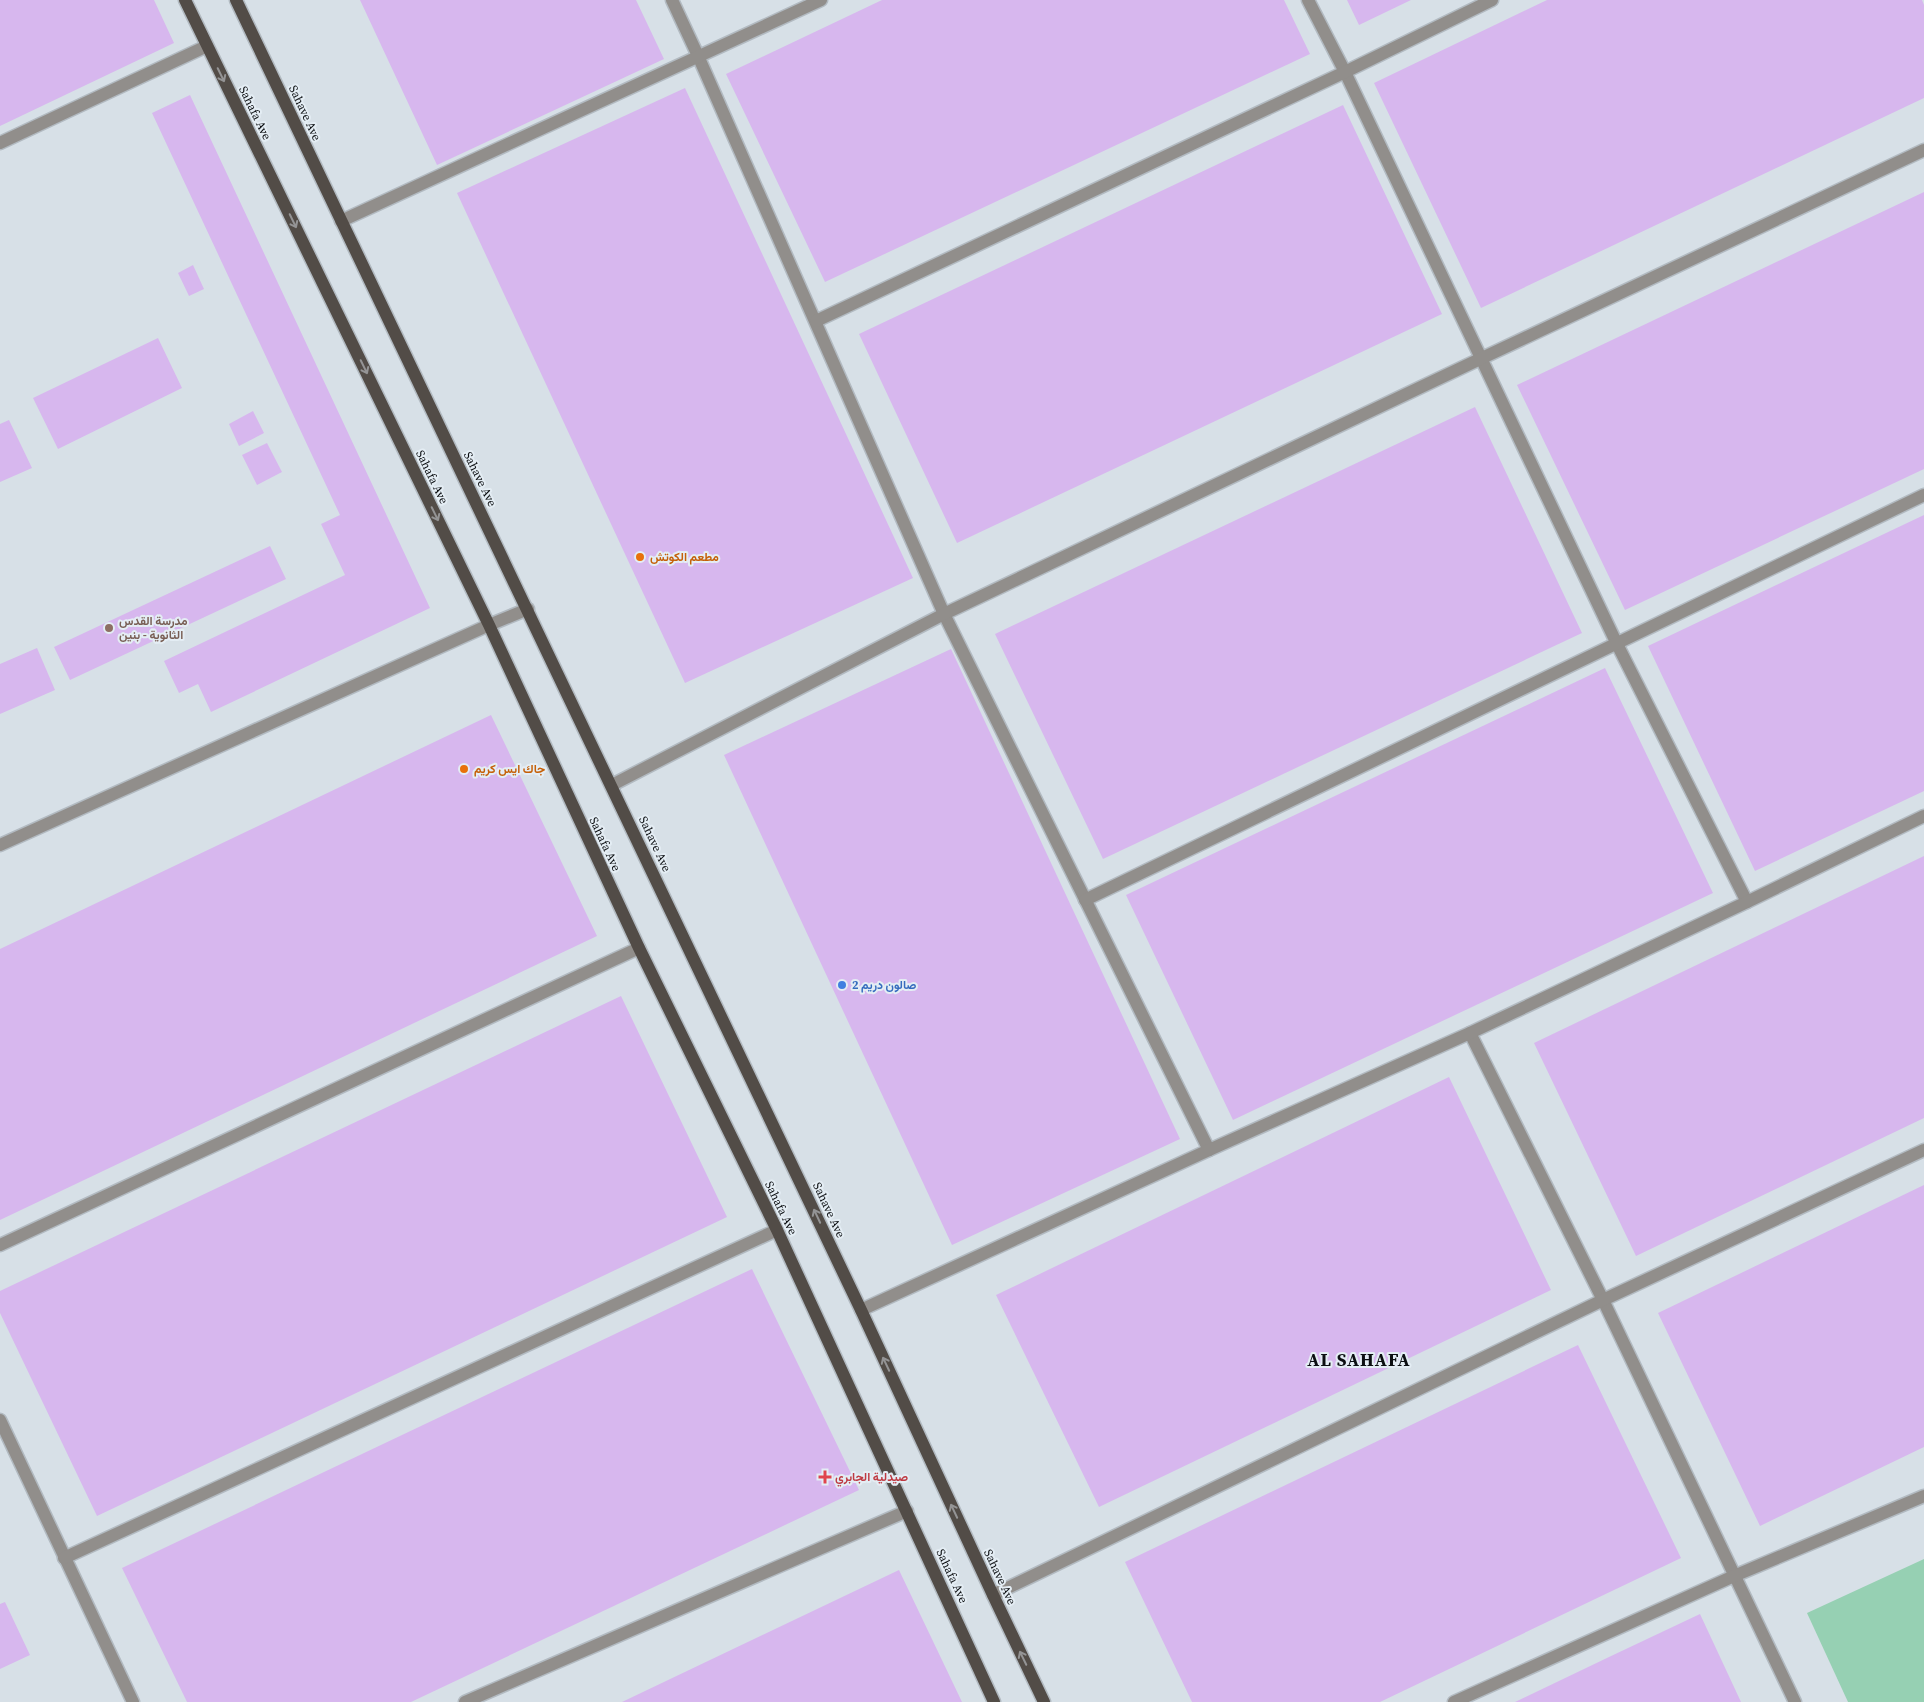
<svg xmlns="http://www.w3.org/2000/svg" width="1924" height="1702" font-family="'Source Serif 4',Vazirmatn,serif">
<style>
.green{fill:#96d0b3}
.building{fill:#d7b7ee}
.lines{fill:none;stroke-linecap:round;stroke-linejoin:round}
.minor-casing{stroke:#b2bac1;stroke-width:15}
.major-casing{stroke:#b2bac1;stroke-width:15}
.minor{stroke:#918e8b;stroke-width:12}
.major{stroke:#524c47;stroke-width:12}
.oneway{stroke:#949495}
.food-dot{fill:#e8710a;stroke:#e4edf4;stroke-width:2}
.education-dot{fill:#8d6e63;stroke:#e4edf4;stroke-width:2}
.shop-dot{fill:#3f7fe0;stroke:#e4edf4;stroke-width:2}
.health-dot{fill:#e0444e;stroke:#e4edf4;stroke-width:2}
.labels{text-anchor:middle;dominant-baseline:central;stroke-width:4;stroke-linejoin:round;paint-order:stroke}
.street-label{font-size:12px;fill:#0c0f12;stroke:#e4edf4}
.food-label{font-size:12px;font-weight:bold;fill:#c56008;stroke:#e4edf4;text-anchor:start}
.education-label{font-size:12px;font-weight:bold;fill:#785e54;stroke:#e4edf4;text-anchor:start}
.shop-label{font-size:12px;font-weight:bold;fill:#366cbe;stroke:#e4edf4;text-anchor:start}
.health-label{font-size:12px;font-weight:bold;fill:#be3a42;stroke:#e4edf4;text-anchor:start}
.district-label{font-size:18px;font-weight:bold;letter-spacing:1px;fill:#0c0f12;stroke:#e4edf4}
</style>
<rect width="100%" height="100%" fill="#d7e0e7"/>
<path class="green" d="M1924 1559V1702H1848L1807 1613Z"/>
<g class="building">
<path d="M0 0H154L174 43 0 126Z"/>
<path d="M360 0H636L664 59 437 165Z"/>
<path d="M882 0H1284L1310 54 825 282 726 74Z"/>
<path d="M1347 0H1411L1359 25Z"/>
<path d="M1547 0H1922L1924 5V98L1481 308 1374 83Z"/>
<path d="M685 88 913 578 685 683 457 193Z"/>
<path d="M190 95 430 608 211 712 198 684 179 693 164 661 345 575 321 524 340 515 152 113Z"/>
<path d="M1343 105 1442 314 957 543 859 334Z"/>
<path d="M1924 192V469L1625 610 1517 385Z"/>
<path d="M193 265 204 289 189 296 178 273Z"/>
<path d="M158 338 182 388 58 449 33 398Z"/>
<path d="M1475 407 1582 633 1103 859 995 634Z"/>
<path d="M253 411 264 433 239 446 229 424Z"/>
<path d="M9 420 32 468 0 482V424Z"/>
<path d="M267 443 282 472 257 485 242 455Z"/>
<path d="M1924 515V791L1755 871 1648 646Z"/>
<path d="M270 546 286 579 70 680 54 647Z"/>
<path d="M37 648 55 690 0 714V664Z"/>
<path d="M951 649 1180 1139 952 1245 724 755Z"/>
<path d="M1605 668 1713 893 1233 1120 1126 895Z"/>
<path d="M491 715 597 936 0 1220V949Z"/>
<path d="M1924 856V1118L1636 1256 1534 1043Z"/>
<path d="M621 996 727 1217 97 1516 0 1313V1291Z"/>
<path d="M1449 1077 1551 1290 1099 1507 996 1295Z"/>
<path d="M1924 1185V1447L1760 1526 1658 1313Z"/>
<path d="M752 1269 859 1490 411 1702H187L122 1568Z"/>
<path d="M1578 1345 1681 1558 1380 1702H1192L1125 1562Z"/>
<path d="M899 1570 962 1702H622L794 1620Z"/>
<path d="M5 1602 30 1655 0 1669V1604Z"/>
<path d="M1700 1614 1741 1702H1515L1609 1657Z"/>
</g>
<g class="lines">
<g class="minor-casing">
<g id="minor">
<path d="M672 0 699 58 944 614 1209 1150"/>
<path d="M1308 0 1345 72 1616 642 1747 902"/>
<path d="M0 143 207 46"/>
<path d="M341 221 821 0"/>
<path d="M816 321 1345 72 1492 0"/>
<path d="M612 785 944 614 1480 359 1924 150"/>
<path d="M0 845 489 625 528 609"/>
<path d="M1085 900 1924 495"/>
<path d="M1470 1033 1603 1300 1795 1702"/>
<path d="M0 1245 639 948"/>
<path d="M861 1310 1209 1150 1470 1033 1747 902 1924 816"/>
<path d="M0 1420 133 1702"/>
<path d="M64 1558 777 1230"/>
<path d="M993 1595 1603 1300 1924 1150"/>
<path d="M465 1702 907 1511"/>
<path d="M1454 1702 1734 1576 1924 1496"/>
</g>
</g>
<g class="major-casing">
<g id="major">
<path d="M185 0 489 625 639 948 777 1230 994 1702"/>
<path d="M236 0 861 1310 993 1595 1044 1702"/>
</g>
</g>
<use href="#minor" class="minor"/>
<use href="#major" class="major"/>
</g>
<defs><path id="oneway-shaft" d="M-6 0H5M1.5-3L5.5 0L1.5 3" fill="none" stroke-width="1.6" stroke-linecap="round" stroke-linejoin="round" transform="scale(1.25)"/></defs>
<g class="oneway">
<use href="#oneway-shaft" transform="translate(221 75) rotate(64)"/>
<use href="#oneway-shaft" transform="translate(293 221) rotate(64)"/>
<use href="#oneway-shaft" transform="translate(364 367) rotate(64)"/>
<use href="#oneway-shaft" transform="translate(435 514) rotate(64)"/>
<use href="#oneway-shaft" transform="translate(817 1216) rotate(-115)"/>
<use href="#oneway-shaft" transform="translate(886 1364) rotate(-115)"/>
<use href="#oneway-shaft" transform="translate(954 1511) rotate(-115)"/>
<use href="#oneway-shaft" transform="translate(1023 1658) rotate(-116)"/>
</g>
<g class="food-dot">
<circle cx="640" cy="557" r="5"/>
<circle cx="464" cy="769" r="5"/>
</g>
<circle class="education-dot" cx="109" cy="628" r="5"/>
<circle class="shop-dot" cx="842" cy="985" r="5"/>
<path class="health-dot" d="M822.5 1469.5h5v5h5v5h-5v5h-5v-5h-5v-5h5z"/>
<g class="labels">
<g class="street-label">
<text transform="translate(255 113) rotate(64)">Sahafa Ave</text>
<text transform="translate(305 113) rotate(65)">Sahave Ave</text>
<text transform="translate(432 477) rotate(64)">Sahafa Ave</text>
<text transform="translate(480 479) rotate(64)">Sahave Ave</text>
<text transform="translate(605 844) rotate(65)">Sahafa Ave</text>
<text transform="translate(655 844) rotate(65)">Sahave Ave</text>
<text transform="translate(781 1208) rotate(64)">Sahafa Ave</text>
<text transform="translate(829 1210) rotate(65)">Sahave Ave</text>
<text transform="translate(952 1576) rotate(65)">Sahafa Ave</text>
<text transform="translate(1000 1577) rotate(65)">Sahave Ave</text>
</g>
<g class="food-label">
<text x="650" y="557">مطعم الكوتش</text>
<text x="474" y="769">جاك ايس كريم</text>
</g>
<g class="education-label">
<text x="119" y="621">مدرسة القدس<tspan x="119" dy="14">الثانوية - بنين</tspan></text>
</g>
<g class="shop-label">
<text x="852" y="985">صالون دريم 2</text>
</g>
<g class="health-label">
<text x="835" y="1477">صيدلية الجابري</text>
</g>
<g class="district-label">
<text x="1359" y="1359">AL SAHAFA</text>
</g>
</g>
</svg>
